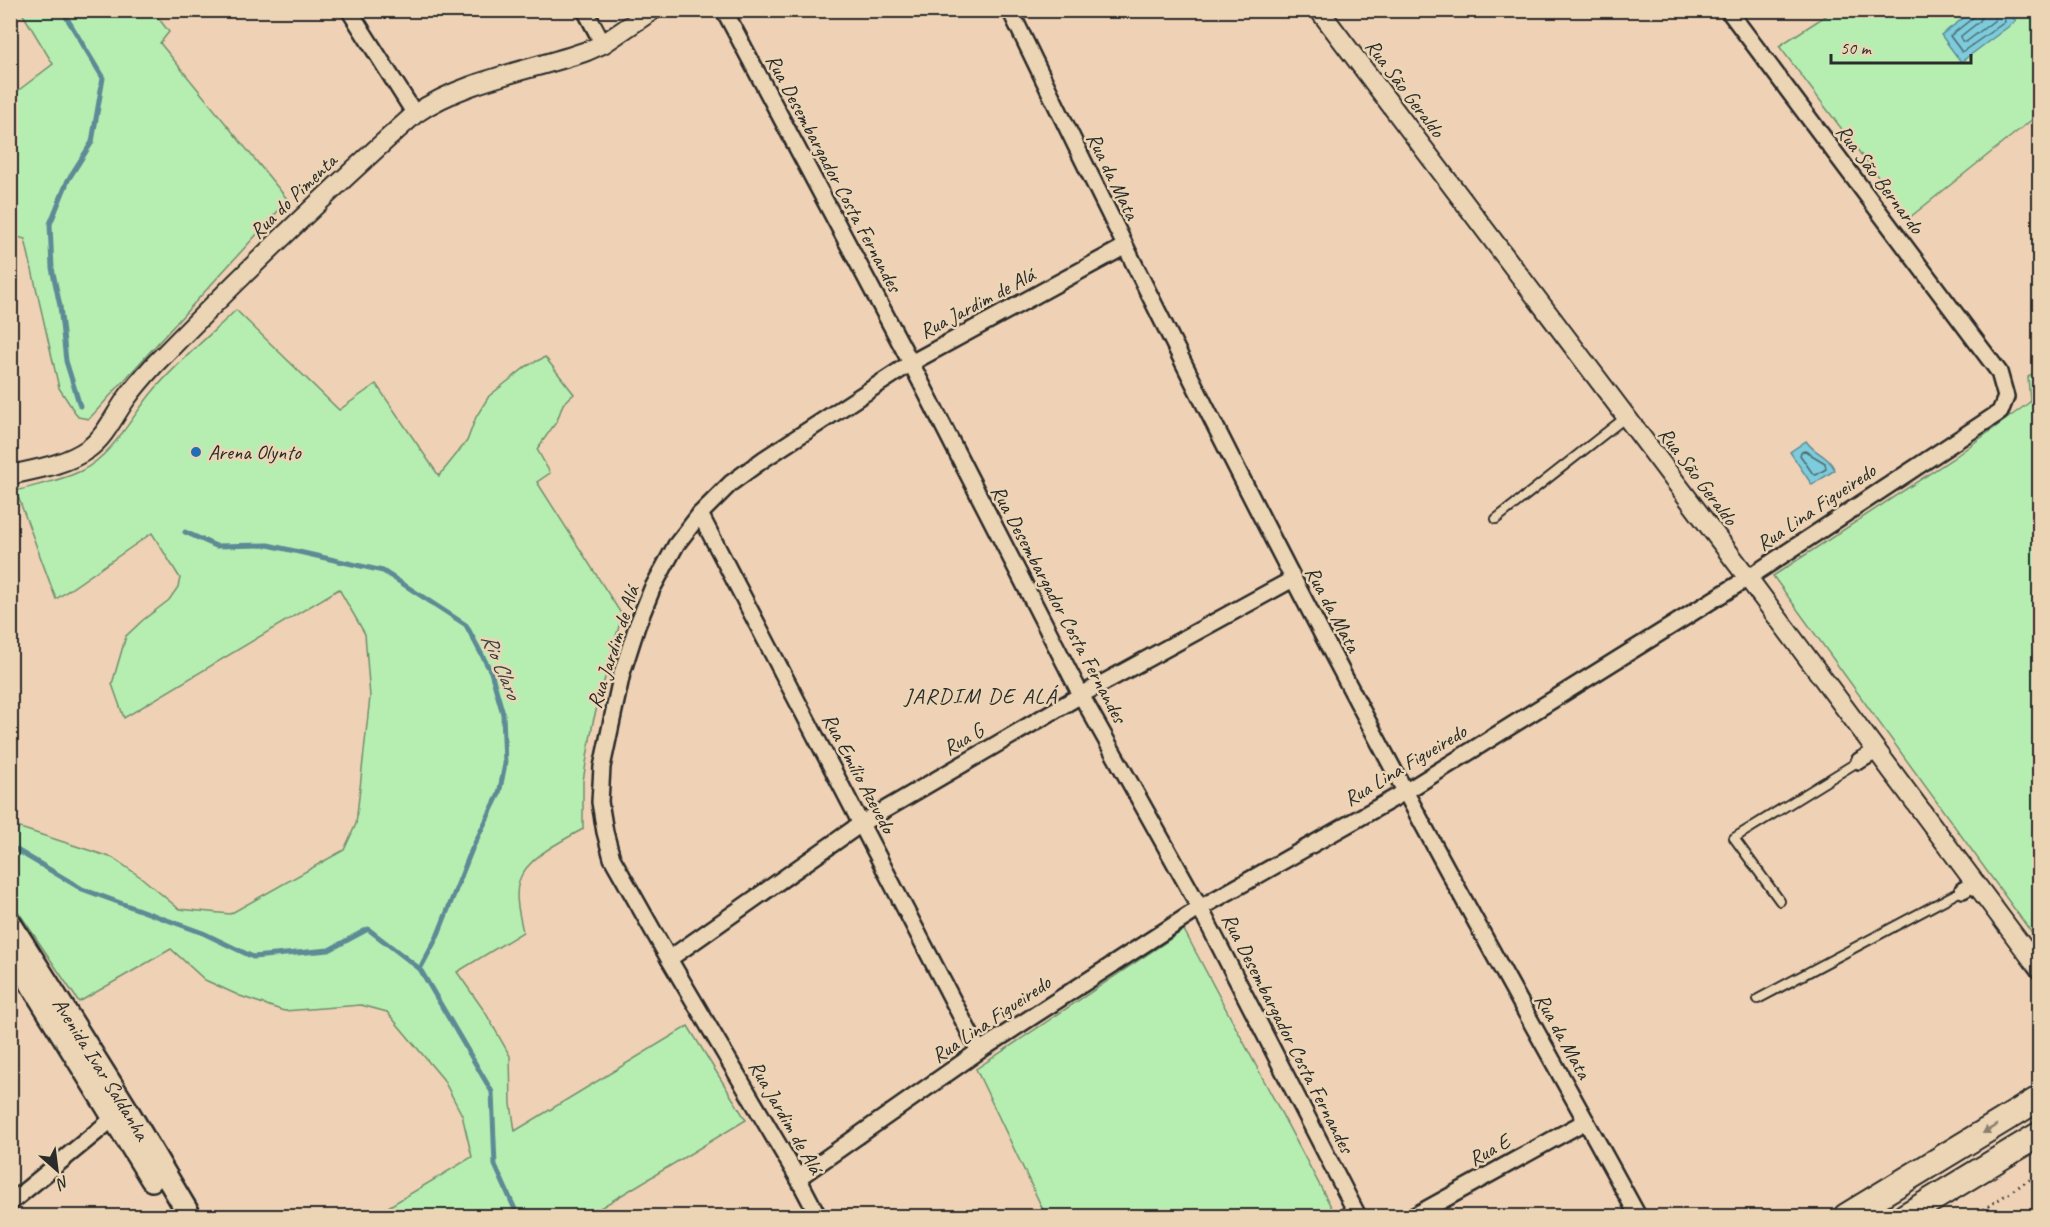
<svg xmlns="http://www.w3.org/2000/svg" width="2050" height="1227" font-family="Caveat,sans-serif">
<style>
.green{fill:#b6eeb1;stroke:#708c6e;stroke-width:1.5}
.water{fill:#7dcbdb;stroke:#5c8b95;stroke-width:1.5}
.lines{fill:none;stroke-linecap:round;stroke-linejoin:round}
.shore{stroke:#4c6b71;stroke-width:1.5}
.stream{stroke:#5c8b95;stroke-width:5}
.service-casing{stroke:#2b2b2b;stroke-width:12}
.minor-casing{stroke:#2b2b2b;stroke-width:20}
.tertiary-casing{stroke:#2b2b2b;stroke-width:22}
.secondary-casing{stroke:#2b2b2b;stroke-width:26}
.primary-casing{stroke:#2b2b2b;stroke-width:28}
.path{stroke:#2b2b2b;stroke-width:3;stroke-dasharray:1.5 4.5;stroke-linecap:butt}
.service{stroke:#ebd5b4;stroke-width:8}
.minor{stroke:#ebd5b4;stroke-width:15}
.tertiary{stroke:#ebd5b4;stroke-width:18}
.secondary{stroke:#ebd5b4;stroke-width:21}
.primary{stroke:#ebd5b4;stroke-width:24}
.oneway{fill:#8b8070}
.poi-dot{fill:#1f6fb2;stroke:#ebd5b4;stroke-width:2}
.labels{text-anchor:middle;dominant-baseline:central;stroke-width:5;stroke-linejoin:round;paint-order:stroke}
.street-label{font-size:21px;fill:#2b2b2b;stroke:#ebd5b4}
.poi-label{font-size:21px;fill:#2b2b2b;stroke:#ebd5b4;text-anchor:start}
.water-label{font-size:22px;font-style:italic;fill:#374345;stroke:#ebd5b4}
.neighbourhood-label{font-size:22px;letter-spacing:1.5px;fill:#2b2b2b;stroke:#ebd5b4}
</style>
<rect width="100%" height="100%" fill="#efd2b5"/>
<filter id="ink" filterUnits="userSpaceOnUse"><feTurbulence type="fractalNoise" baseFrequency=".0167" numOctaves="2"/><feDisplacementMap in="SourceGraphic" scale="12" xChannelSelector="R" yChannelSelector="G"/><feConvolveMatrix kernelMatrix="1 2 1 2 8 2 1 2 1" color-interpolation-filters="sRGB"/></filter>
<g filter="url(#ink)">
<g class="green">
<path d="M21 11H153L169 32 160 43 288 200 89 419 78 417 59 388 25 239 11 235V96L53 64Z"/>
<path d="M1833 11H2039V114L1909 218 1779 46Z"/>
<path d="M236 310 339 410 376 384 439 476 467 441 476 417 489 396 527 366 545 357 574 394 563 404 557 421 537 449 550 473 537 482 622 615 593 722 583 781V829C562 841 527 857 519 881 514 897 520 917 523 932L457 972 485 1012 510 1056 511 1104 515 1131 688 1026 746 1120 587 1216H373L472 1157 462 1115 443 1079 387 1012 361 1005 284 1011 240 996 205 980 171 949 79 1002 11 901V825L113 858 142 878 179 909 230 914 344 850 356 824 370 697 365 634 339 589 124 718 112 684 126 636 143 620 169 600 178 587 180 578 152 533 56 599 16 491C36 485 63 480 81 471 114 454 131 417 154 390 179 361 209 336 236 310Z"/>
<path d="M2039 369V943L1773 576 1952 459 2030 402 2028 377Z"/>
<path d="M1184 930 1336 1216H1046L976 1069Z"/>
</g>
<g class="water">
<path d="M1973 11H2007L2016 21 1961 62 1941 35Z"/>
<path d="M1806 441C1816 455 1827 454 1835 470L1812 485 1790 452Z"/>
</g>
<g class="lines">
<g class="shore">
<path d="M1976 10 1974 17 1950 36 1962 52 2005 22 2003 10"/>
<path d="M1984 10 1980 21 1961 36 1962 41 1966 42 1995 20 1996 10"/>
<path d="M1805 451 1825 463 1826 469 1816 475 1813 474 1800 455 1801 452Z"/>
</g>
<g class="stream">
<path d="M62 10 103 78 92 142 68 180 50 224 52 268 60 306 66 361 80 406"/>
<path d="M185 532 216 546 268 545 383 571 466 625 491 672 503 714 505 764 499 794 472 849 437 937 420 969"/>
<path d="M10 846 82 889 203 933 253 957 329 950 368 929 420 969 492 1092 495 1165 518 1216"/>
</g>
<g class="service-casing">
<g id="service">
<path d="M1496 519 1626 417"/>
<path d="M1780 901 1734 838 1859 761"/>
<path d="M1758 999 1963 890"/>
</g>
</g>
<g class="minor-casing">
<g id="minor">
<path d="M349 10 415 114"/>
<path d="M585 10 603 44"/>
<path d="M724 10 911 363 1081 695 1200 908 1358 1216"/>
<path d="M1010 10C1137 273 1267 534 1405 791 1481 934 1561 1074 1638 1216"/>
<path d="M700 514 979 1051"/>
<path d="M1859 761 1876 751"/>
<path d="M1963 890 1974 884"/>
<path d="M669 959 862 823 1081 695 1293 579"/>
<path d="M798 1178 979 1051 1200 908 1405 792 1748 578 2000 412 2006 397 1999 372 1728 10"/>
<path d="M10 1203 121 1112"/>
<path d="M818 1216 798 1178 669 959 612 858 605 832 600 802 602 767 622 673 637 626 652 589 676 545 700 514 731 483 764 459 911 363 1124 247"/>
<path d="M1414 1216 1586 1121"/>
</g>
</g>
<g class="tertiary-casing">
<g id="tertiary">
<path d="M1319 10 1748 578 2040 970"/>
<path d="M10 475C37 469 65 465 88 449 105 437 114 416 126 399 135 386 145 375 155 364 239 278 325 194 415 114 466 79 530 71 587 51L603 44 653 10"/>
</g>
</g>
<g class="secondary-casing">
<g id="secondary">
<path id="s1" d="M10 923 126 1108 190 1216"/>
<path d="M10 950 152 1180"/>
</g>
</g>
<g class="primary-casing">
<g id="primary">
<path d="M1846 1216 2040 1098"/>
<path d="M1905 1216 2040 1134"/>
</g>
</g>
<path class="path" d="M1973 1216 2040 1173"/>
<use href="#service" class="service"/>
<use href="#minor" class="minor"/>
<use href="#tertiary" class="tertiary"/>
<use href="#secondary" class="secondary"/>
<use href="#primary" class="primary"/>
</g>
<defs><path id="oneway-solid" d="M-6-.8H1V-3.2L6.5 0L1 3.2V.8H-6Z" transform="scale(1.5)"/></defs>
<use class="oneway" href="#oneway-solid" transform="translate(1990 1129) rotate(149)"/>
</g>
<circle class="poi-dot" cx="196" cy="452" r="6"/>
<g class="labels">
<g class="street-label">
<text transform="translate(1405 88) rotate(53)">Rua São Geraldo</text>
<text transform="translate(834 173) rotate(62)">Rua Desembargador Costa Fernandes</text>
<text transform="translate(1113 176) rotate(64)">Rua da Mata</text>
<text transform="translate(1880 179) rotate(53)">Rua São Bernardo</text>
<text transform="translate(293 196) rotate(-44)">Rua do Pimenta</text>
<text transform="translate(977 303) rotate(-28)">Rua Jardim de Alá</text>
<text transform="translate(1698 476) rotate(53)">Rua São Geraldo</text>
<text transform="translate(1816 507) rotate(-34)">Rua Lina Figueiredo</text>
<text transform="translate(1059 604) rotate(62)">Rua Desembargador Costa Fernandes</text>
<text transform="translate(1333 609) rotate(62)">Rua da Mata</text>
<text transform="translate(613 647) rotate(-72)">Rua Jardim de Alá</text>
<text transform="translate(963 739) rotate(-30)">Rua G</text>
<text transform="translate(1405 765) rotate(-31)">Rua Lina Figueiredo</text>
<text transform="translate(859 773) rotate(62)">Rua Emílio Azevedo</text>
<text transform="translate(991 1019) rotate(-34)">Rua Lina Figueiredo</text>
<text transform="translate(1288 1033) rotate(63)">Rua Desembargador Costa Fernandes</text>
<text transform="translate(1563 1036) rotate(61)">Rua da Mata</text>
<text stroke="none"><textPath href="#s1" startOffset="172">Avenida Ivar Saldanha</textPath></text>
<text transform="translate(786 1117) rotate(60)">Rua Jardim de Alá</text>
<text transform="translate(1489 1150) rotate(-29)">Rua E</text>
</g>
<g class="poi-label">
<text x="208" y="452">Arena Olynto</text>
</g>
<g class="water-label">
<text transform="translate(501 666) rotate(67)">Rio Claro</text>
</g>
<g class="neighbourhood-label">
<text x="981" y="696">JARDIM DE ALÁ</text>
</g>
</g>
<rect width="2050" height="1227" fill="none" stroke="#ebd5b4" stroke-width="36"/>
<rect x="18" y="18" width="2014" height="1191" fill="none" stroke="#2b2b2b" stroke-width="2" filter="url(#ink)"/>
<g transform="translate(57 1170) rotate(152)" stroke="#ebd5b4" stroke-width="4.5" paint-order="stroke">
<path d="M0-4.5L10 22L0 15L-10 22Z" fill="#2b2b2b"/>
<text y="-9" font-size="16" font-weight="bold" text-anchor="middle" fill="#2b2b2b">N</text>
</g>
<path d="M1831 54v9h140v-9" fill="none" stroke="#2b2b2b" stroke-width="3"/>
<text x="1840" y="54" font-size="18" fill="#2b2b2b" stroke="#ebd5b4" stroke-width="4.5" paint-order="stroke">50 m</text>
</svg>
